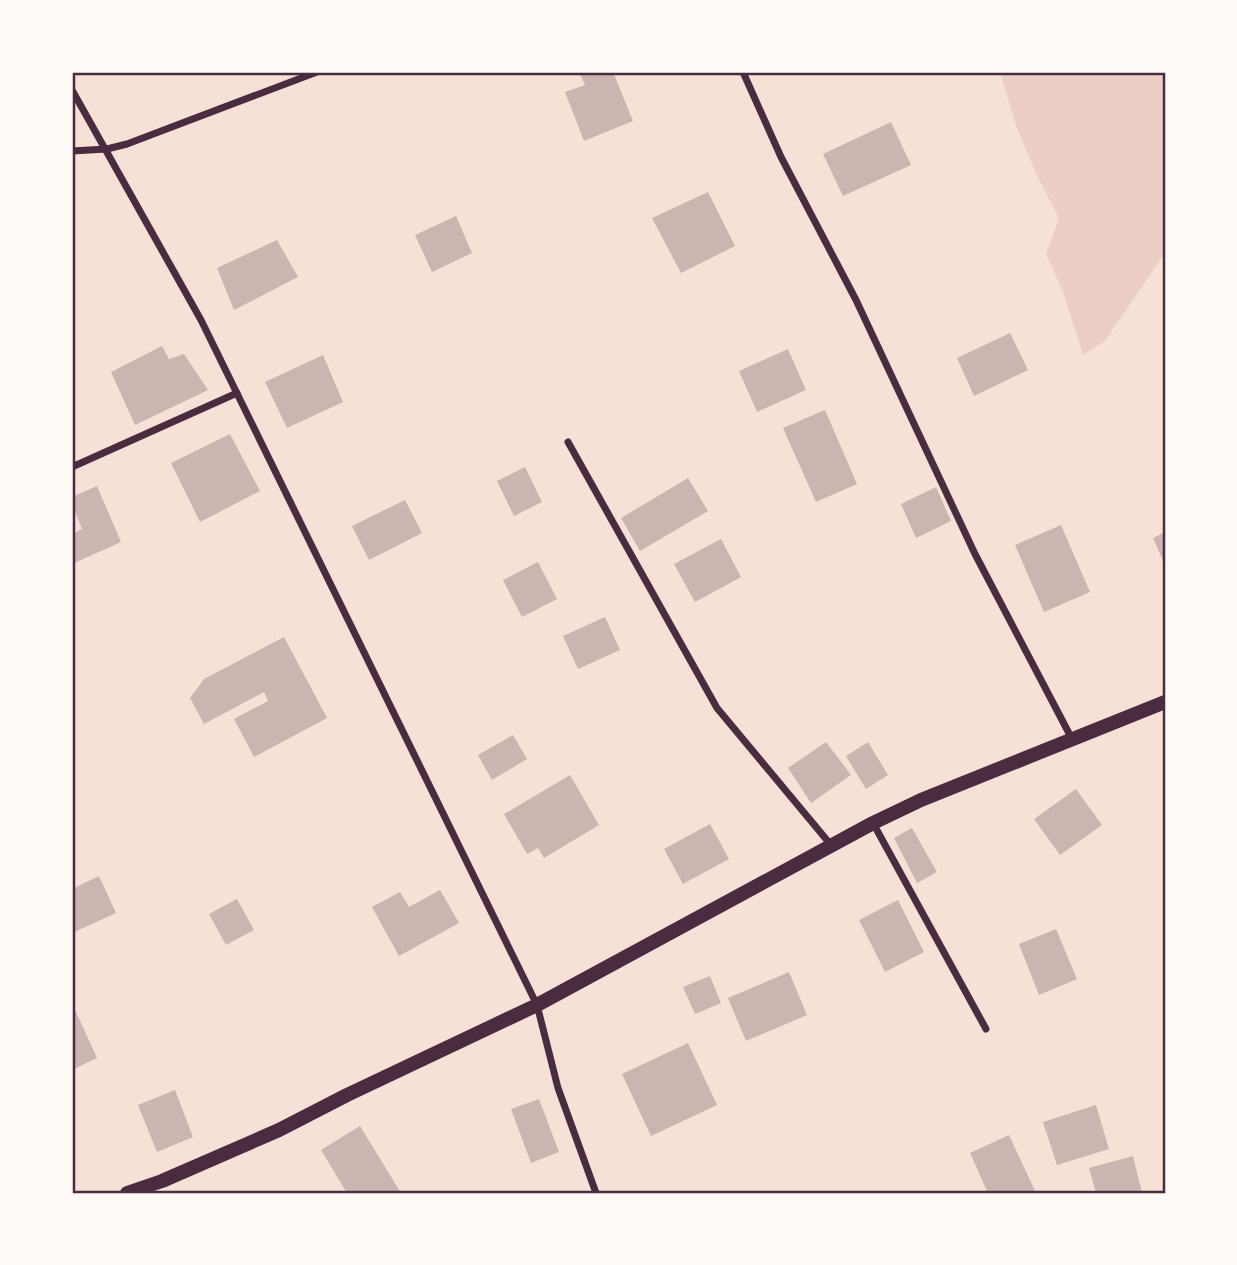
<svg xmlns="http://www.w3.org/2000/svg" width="1237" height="1265" font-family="Raleway,sans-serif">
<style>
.green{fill:#ebcfc5}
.building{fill:#ccb4b1}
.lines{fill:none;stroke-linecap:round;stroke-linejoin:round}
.minor{stroke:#4a2c40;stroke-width:7}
.secondary{stroke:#4a2c40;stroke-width:14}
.neatline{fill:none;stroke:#4a2c40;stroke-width:2.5}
</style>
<rect width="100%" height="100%" fill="#f7e1d7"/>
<path class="green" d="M1000 72H1165V253L1105 341 1083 355 1063 292 1046 254 1059 218 1038 178 1016 126Z"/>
<g class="building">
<path d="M579 72H613L633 121 584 141 565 92 585 85Z"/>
<path d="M891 122 911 165 843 196 823 154Z"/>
<path d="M708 192 735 246 681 273 652 218Z"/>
<path d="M456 216 472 253 432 272 415 235Z"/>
<path d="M277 240 298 277 234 310 217 268Z"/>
<path d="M1010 333 1028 370 974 396 957 358Z"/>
<path d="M162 346 169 359 184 354 208 390 135 425 111 372Z"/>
<path d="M788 349 806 390 757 412 739 371Z"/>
<path d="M323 355 343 402 287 428 265 382Z"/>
<path d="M825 410 857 484 816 502 783 428Z"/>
<path d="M230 434 260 491 200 522 171 463Z"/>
<path d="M525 467 542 502 514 516 497 481Z"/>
<path d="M688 478 708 511 640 551 621 518Z"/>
<path d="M97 486 121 542 72 564V534L82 529 72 504V497Z"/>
<path d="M936 487 951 521 916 538 901 504Z"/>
<path d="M405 500 422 533 369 560 352 526Z"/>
<path d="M1061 525 1090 592 1044 612 1015 545Z"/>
<path d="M1165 532V565L1153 538Z"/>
<path d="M721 539 741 577 695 602 674 564Z"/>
<path d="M538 562 557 599 522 617 503 580Z"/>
<path d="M605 617 620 650 578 669 563 636Z"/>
<path d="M284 637 327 718 254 757 234 719 268 701 264 692 204 724 190 698 204 679Z"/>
<path d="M513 735 527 759 492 780 478 755Z"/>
<path d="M826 742 851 775 811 803 788 768Z"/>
<path d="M868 742 888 775 866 789 846 756Z"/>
<path d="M570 775 599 825 544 858 538 848 527 854 504 814Z"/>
<path d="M1076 789 1102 825 1060 855 1034 819Z"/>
<path d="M710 824 729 859 683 884 664 849Z"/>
<path d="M912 828 937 872 917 883 894 838Z"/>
<path d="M99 876 116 913 72 933V889Z"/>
<path d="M440 890 459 923 399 956 372 907 400 892 409 907Z"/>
<path d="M237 899 254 930 226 945 209 914Z"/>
<path d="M898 900 924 952 885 972 859 920Z"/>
<path d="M1056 929 1077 979 1039 995 1019 944Z"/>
<path d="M789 972 807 1015 746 1041 728 998Z"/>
<path d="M710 976 721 1003 695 1014 683 987Z"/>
<path d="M72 1003 97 1058 72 1070Z"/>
<path d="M688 1043 717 1105 651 1136 622 1074Z"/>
<path d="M175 1090 193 1137 157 1152 138 1105Z"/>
<path d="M539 1099 559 1152 531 1163 511 1109Z"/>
<path d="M1096 1105 1109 1149 1057 1165 1043 1122Z"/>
<path d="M360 1126 401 1193H347L321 1150Z"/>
<path d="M1009 1135 1036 1193H988L970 1153Z"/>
<path d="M1133 1156 1142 1193H1096L1089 1168Z"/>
</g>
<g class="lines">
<g class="minor">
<path d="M743 72 781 157 856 300 975 554 1072 739"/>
<path d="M72 90 201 320 537 1005 558 1088 596 1193"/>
<path d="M72 151 107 149 127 144 317 72"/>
<path d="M568 442 717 708 831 845"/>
<path d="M72 467 237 393"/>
<path d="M873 823 986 1029"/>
</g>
<path class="secondary" d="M127 1193 162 1181 279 1130 347 1095 537 1005 873 823 921 800 1165 702"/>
</g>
<rect width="1237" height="1265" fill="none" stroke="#fffaf5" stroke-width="147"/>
<rect x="74" y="74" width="1090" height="1118" class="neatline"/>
</svg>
